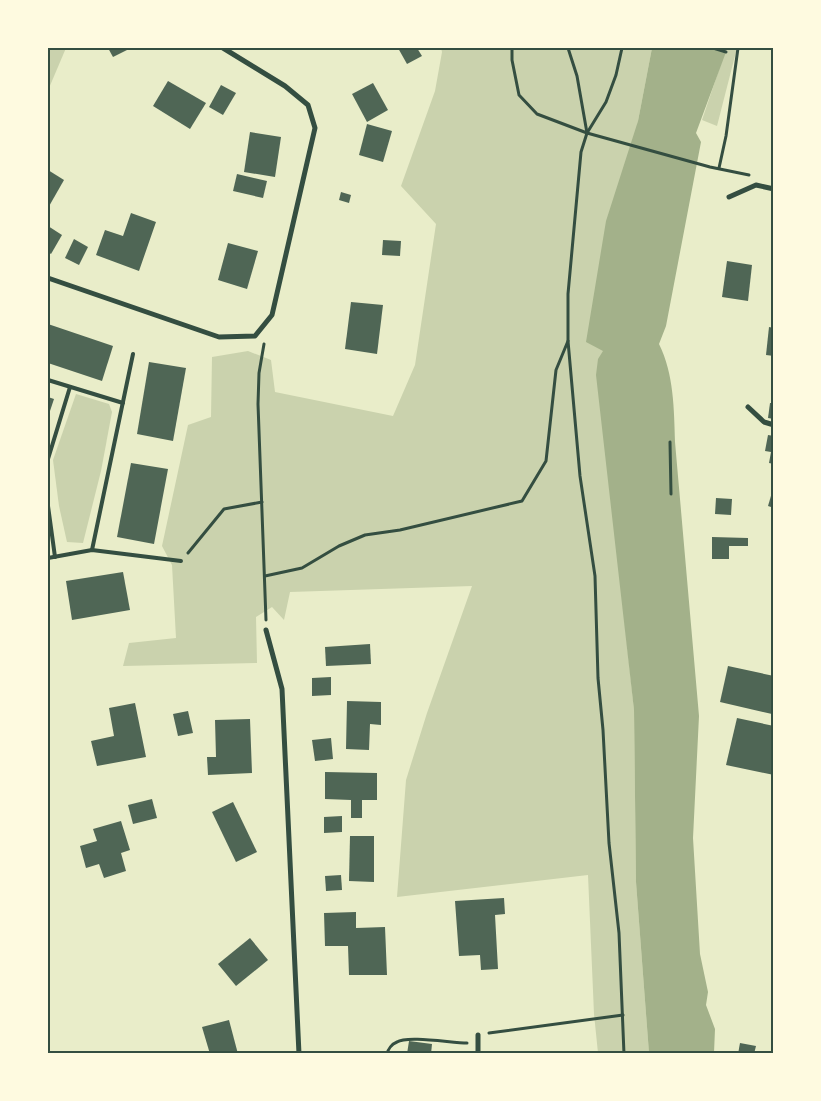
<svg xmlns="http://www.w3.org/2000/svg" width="821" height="1101" font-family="Cabin,sans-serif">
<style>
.green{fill:#cad2ad}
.water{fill:#a3b18a}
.building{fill:#4f6655}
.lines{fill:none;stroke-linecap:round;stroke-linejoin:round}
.path{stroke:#344e41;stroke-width:3}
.service{stroke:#344e41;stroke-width:4}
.minor{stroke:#344e41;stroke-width:5}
.neatline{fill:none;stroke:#344e41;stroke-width:2}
</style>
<rect width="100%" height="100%" fill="#e9edc9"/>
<g class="green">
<path d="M48 48H66L49 88 48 87Z"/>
<path d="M441 48H652L638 121 604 350 617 549 634 710 636 882 649 1053H598L594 1014 588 875 397 897 406 780 427 713 472 586 290 592 284 620 272 607 256 617 257 663 123 666 129 643 176 638 172 565 162 546 188 425 211 417 212 357 248 351 271 360 275 392 393 416 415 365 436 224 401 186 435 91 442 52Z"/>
<path d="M725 48H737L717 126 702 120 725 52Z"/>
<path d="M76 394 109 404 112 412 101 471 83 543 67 542 59 506 53 460Z"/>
</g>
<path class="water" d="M652 48H725L726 52 696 133 701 142 666 326 659 344C674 374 674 410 675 442L699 716 693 838 700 954 708 992 706 1005 715 1029 714 1053H649L636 882 634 710 596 375 598 359 603 351 586 342 606 221 638 121Z"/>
<g class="building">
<path d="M108 48H131L113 57Z"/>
<path d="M398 48H417L422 56 407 64Z"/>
<path d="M168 81 206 103 190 129 153 106Z"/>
<path d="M373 83 388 110 367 122 352 94Z"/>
<path d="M221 85 236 93 223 115 209 107Z"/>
<path d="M367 124 392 131 383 162 359 155Z"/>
<path d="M250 132 281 137 275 177 244 172Z"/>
<path d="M48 170 64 180 48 208Z"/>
<path d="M237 174 267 181 263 198 233 191Z"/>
<path d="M341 192 351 195 349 203 339 200Z"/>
<path d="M131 213 156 222 139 271 96 255 105 230 123 236Z"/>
<path d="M48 226 62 235 51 254 48 252Z"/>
<path d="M74 239 88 247 79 265 65 258Z"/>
<path d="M383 240 401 241 400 256 382 255Z"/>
<path d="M228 243 258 251 247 289 218 280Z"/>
<path d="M727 261 752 265 748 301 722 297Z"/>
<path d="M351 302 383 305 377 354 345 349Z"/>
<path d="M48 324 113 346 102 381 48 363Z"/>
<path d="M769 327 774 328V356L766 355Z"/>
<path d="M149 362 186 368 173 441 137 434Z"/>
<path d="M48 397 54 399 48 417Z"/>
<path d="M770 403H774V419L768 418Z"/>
<path d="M768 435 774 436V464L769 463 771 452 765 451Z"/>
<path d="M131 463 168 469 154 544 117 537Z"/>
<path d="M773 489H774V508L768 506Z"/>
<path d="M716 498 732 499 731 515 715 514Z"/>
<path d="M712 537 748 538V546H729V559H712Z"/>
<path d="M123 572 130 610 72 620 66 581Z"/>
<path d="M370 644 371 664 326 666 325 647Z"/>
<path d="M728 666 774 676V706L772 714 720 702Z"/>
<path d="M331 677V695L312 696V678Z"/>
<path d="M347 701 381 702V725L370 724 369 750 346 749Z"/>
<path d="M135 703 146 757 97 766 91 741 114 736 109 708Z"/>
<path d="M188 711 193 733 178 736 173 714Z"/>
<path d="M737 718 774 726V775L726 765Z"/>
<path d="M250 719 252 773 208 775 207 757H216L215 720Z"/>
<path d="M331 738 333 759 315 761 312 740Z"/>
<path d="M325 772 377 773V800H362V818H351V800L325 799Z"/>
<path d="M152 799 157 818 133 824 128 805Z"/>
<path d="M233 802 257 852 236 862 212 812Z"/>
<path d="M342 816V832L324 833V817Z"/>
<path d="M121 821 130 850 121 853 126 871 104 878 99 864 86 868 80 846 97 841 93 829Z"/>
<path d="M350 836H374V882L349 881Z"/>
<path d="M341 875 342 890 326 891 325 876Z"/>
<path d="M504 898 505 914 495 915 498 969 481 970 480 955 459 956 455 901Z"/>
<path d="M356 912V928L385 927 387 975H349L348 946H325L324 913Z"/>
<path d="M250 938 268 960 236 986 218 964Z"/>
<path d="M229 1020 238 1054H210L202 1027Z"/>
<path d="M409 1041 432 1044 431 1054H407Z"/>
<path d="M740 1043 756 1046 754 1054H738Z"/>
</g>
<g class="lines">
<g class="path">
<path d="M512 48V60L519 95 537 114 587 133 710 167 749 175"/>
<path d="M568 48 577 76 587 133"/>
<path d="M622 48 616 75 606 102 587 133 581 152 568 294V341L580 476 595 576 598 678 603 730 609 843 619 933 624 1054"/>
<path d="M713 48 726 52"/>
<path d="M719 168 726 136 738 48"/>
<path d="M264 344 259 373 258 404 266 620"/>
<path d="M670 442 671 494"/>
<path d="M188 553 224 509 262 502"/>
<path d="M265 576 302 568 339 546 365 535 400 530 522 501 546 461 556 370 568 341"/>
<path d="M489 1033 623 1015"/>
<path d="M387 1054C388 1049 392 1044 397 1042 407 1035 452 1043 467 1043"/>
</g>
<g class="service">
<path d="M48 380 123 403"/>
<path d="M48 459 70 387"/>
<path d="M48 506 55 557"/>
<path d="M92 550 133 354"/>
<path d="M48 558 92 550 181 561"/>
</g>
<g class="minor">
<path d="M729 197 756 185 774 189"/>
<path d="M48 278 219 337 255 336 272 315 315 128 308 105 285 86 223 48"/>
<path d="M748 407 764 422 774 425"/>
<path d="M266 630 282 689 299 1054"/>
<path d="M478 1035V1054"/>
</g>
</g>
<rect width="821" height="1101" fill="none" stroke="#fefae0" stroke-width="98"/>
<rect x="49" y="49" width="723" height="1003" class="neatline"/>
</svg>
